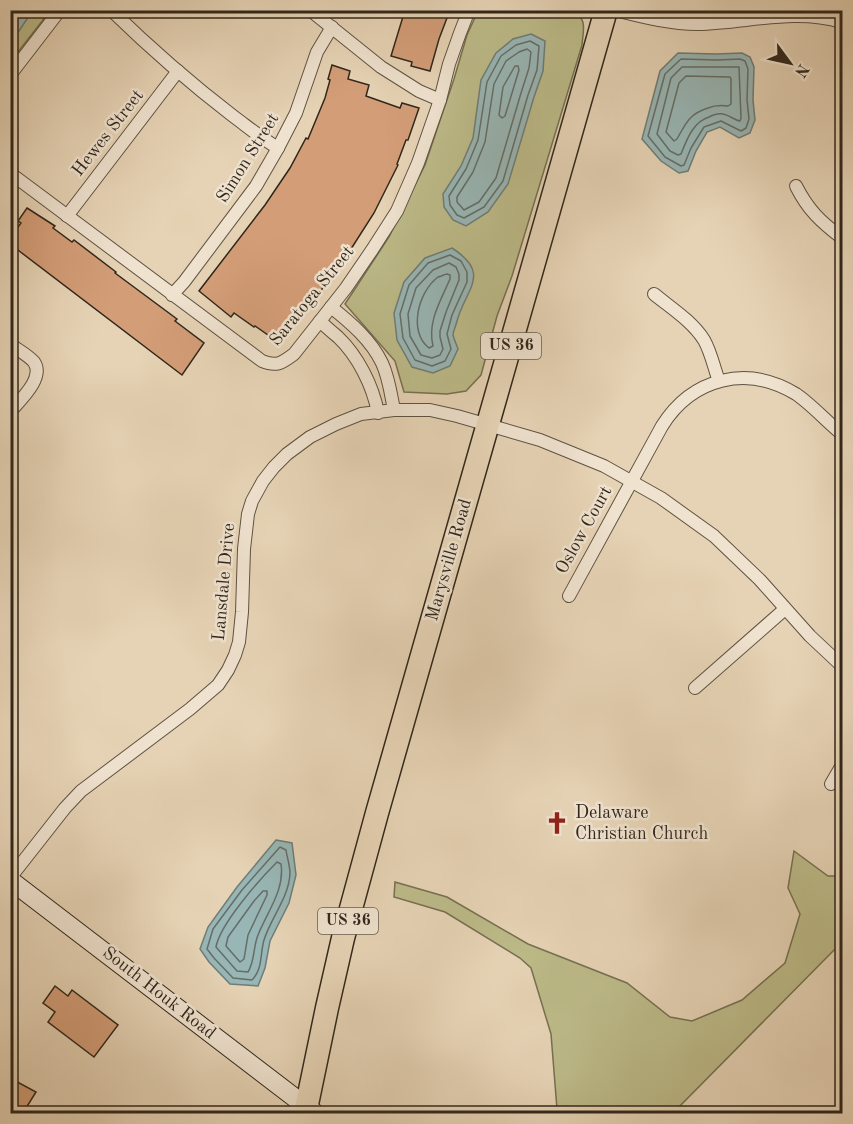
<svg xmlns="http://www.w3.org/2000/svg" width="853" height="1124" font-family="'Old Standard TT',serif">
<style>
.green{fill:#bcba88;stroke:#767052;stroke-width:1.5}
.water{fill:#98b6b5;stroke:#6e7d77;stroke-width:1.5}
.lines{fill:none;stroke-linecap:round;stroke-linejoin:round}
.shore{stroke:#646e68;stroke-width:1.5}
.building{fill:#d39d77;stroke:#30271b;stroke-width:1.5}
.street-casing{stroke:#5e5242;stroke-width:14}
.secondary-casing{stroke:#30271b;stroke-width:20}
.highway-casing{stroke:#30271b;stroke-width:25}
.street{stroke:#efe2cf;stroke-width:12}
.secondary{stroke:#efe2cf;stroke-width:18}
.highway{stroke:#e6d3b5;stroke-width:22}
.labels{text-anchor:middle;dominant-baseline:central;stroke-width:5;stroke-linejoin:round;paint-order:stroke}
.shield{fill:#efe2cf;stroke:#695f51;stroke-width:1.5}
.shield-label{font-size:16px;font-weight:bold;fill:#30271b}
.street-label{font-size:18px;fill:#30271b;stroke:#efe2cf}
.poi-label{font-size:18px;fill:#30271b;stroke:#efe2cf;text-anchor:start}
</style>
<rect width="100%" height="100%" fill="#e6d3b5"/>
<filter id="stains"><feTurbulence type="fractalNoise" baseFrequency=".00333" numOctaves="4"/><feColorMatrix values="0 0 0 0 .2 0 0 0 0 .09 0 0 0 0 .02 0 0 0 .5 -.17"/></filter>
<radialGradient id="worn" r=".72"><stop offset=".6" stop-color="#630" stop-opacity="0"/><stop offset="1" stop-color="#630" stop-opacity=".3"/></radialGradient>
<g class="green">
<path d="M573 10C588 20 583 30 582 45L512 276 497 316 481 375 466 391 447 394 404 392 395 361 345 304 389 237 425 165 454 79 467 35 478 11Z"/>
<path d="M11 11H50L11 61Z"/>
<path d="M794 851 828 876H840L842 873V942L673 1113 563 1114 557 1109 551 1034 531 968 520 958 445 912 394 897 395 882 447 897 528 944 627 983 670 1017 692 1021 742 1000 785 963 800 914 788 888Z"/>
</g>
<g class="water">
<path d="M11 10 30 11 29 16 11 43Z"/>
<path d="M531 34 545 41 543 71 534 97 508 184 488 212 466 226 453 220 444 207 443 194 461 166 473 138 481 80 496 53 513 39Z"/>
<path d="M678 53 716 54 742 53 750 57 754 67 753 100 755 120 750 133 739 138 720 127 707 132 696 151 688 171 679 173 661 161 642 139 660 71Z"/>
<path d="M452 248C492 274 466 288 457 321 456 326 453 331 453 335 454 340 457 345 458 349L450 366 433 373 412 367 397 340 394 313 404 282 425 258Z"/>
<path d="M276 840 292 843 296 875 289 903 270 941 265 968 258 986 230 984 209 962 200 949 208 927 237 887Z"/>
</g>
<g class="lines">
<g class="shore">
<path d="M530 41 539 46 537 70 528 95 503 181 484 207 464 218 457 215 450 205 449 196 466 169 478 140 487 82 501 56 516 45Z"/>
<path d="M527 49 531 52 529 68 521 93 496 178 479 202 464 210 457 202V197L473 172 485 142 494 84 506 61 519 52Z"/>
<path d="M681 59 717 60 740 59 745 61 748 69 747 100 749 119 746 128 741 131 721 121 704 127 691 148 684 165 681 166 665 157 648 136 665 74Z"/>
<path d="M515 66H518L519 70 505 116 502 118 499 115 503 87Z"/>
<path d="M682 67H739L741 118 740 121C734 120 729 115 723 114 718 113 713 115 709 117 693 122 687 139 681 154L678 155 670 151 657 134 671 78Z"/>
<path d="M686 76 730 77 731 79V104L728 106C721 105 715 105 708 108 689 114 686 123 677 139L674 141 666 132 679 83Z"/>
<path d="M450 255 461 261 467 272V282L452 315 447 334 451 349 445 361 432 366 415 360 403 338 400 314 409 285 428 263Z"/>
<path d="M449 263 456 267 459 274V280L446 312 440 331V337L443 349 440 355 432 358 421 355 410 336 408 314 416 288 433 270Z"/>
<path d="M447 274 450 275V279C441 300 427 322 433 346L429 348C408 332 418 292 438 277 439 277 446 274 447 274Z"/>
<path d="M280 847 286 850C287 857 290 866 290 873 289 898 271 917 264 940 260 953 263 969 252 980L233 978 214 958 207 949 213 929 242 890Z"/>
<path d="M277 862 281 864C285 890 267 912 258 935 253 947 255 961 248 972L237 971 216 947C220 924 260 879 277 862Z"/>
<path d="M263 891H267V895L248 935 244 959 240 962 226 946 228 937 254 901Z"/>
</g>
</g>
<g class="building">
<path d="M405 10H450L439 39 430 71 411 66 412 62 391 56Z"/>
<path d="M332 65 350 71 348 79 369 85 366 96 400 108 402 103 419 108 408 140H406L397 164 398 165 374 213 351 249 322 289 304 313 302 312 290 329 288 328 278 342 255 326 254 327 234 313 231 317 199 291 265 205 290 168 306 138 308 139 325 98 330 80 328 79Z"/>
<path d="M27 208 55 226 53 228 72 242 74 240 116 272 115 273 177 319 175 321 204 343 182 375 10 244V238L21 223 18 221Z"/>
<path d="M55 986 68 996 72 990 118 1025 94 1057 48 1022 55 1012 43 1003Z"/>
<path d="M10 1078 36 1092 23 1113H20L10 1108Z"/>
</g>
<g class="lines">
<g class="street-casing">
<g id="street">
<path d="M111 10C150 48 190 83 233 116 248 127 262 139 278 148"/>
<path d="M310 10 381 67 419 91 440 100"/>
<path d="M615 10C643 17 670 24 698 24 747 23 794 8 842 22"/>
<path d="M10 75 60 10"/>
<path d="M10 173 262 361C277 367 282 363 294 354L346 288 372 250 397 211 418 163 440 100 449 64 460 33 469 10"/>
<path d="M796 186C808 210 821 222 842 238"/>
<path d="M67 216 178 71"/>
<path d="M654 294C671 308 692 321 704 340 711 352 714 368 719 381"/>
<path d="M172 295 184 282 256 186 278 148 296 113 317 52 332 27"/>
<path d="M331 307C351 323 371 340 382 363 389 378 391 395 394 410"/>
<path d="M320 321C326 327 332 332 338 337 358 356 373 386 378 413"/>
<path d="M10 344C18 350 28 355 34 362 45 378 20 400 10 412"/>
<path d="M569 596 662 426C692 378 747 364 796 394 811 404 827 422 842 434"/>
<path d="M695 688 785 609"/>
<path d="M831 784 842 765"/>
<path d="M10 878 65 808 81 791 190 709 218 685 228 670 235 655 239 642 242 612 244 549 248 514 252 501 263 481 274 467 287 454 310 437 336 424 361 414 394 410H430L457 416 540 440 604 466 661 498 714 536 760 580 810 636 842 666"/>
</g>
</g>
<g class="secondary-casing">
<path id="secondary" d="M10 880 316 1114"/>
</g>
<g class="highway-casing">
<path id="highway" d="M305 1114 327 1008 343 938 377 813 606 10"/>
</g>
<use href="#street" class="street"/>
<use href="#secondary" class="secondary"/>
<use href="#highway" class="highway"/>
</g>
<defs>
<g id="church-bare" transform="scale(1.8)"><path d="M-1.2-6h2.4v3.5h3.3v2.4h-3.3V6h-2.4V-.1h-3.3v-2.4h3.3Z" fill="#8f2418" stroke="#efe2cf" stroke-width="2.5" paint-order="stroke"/></g>
</defs>
<g fill-rule="evenodd">
<use href="#church-bare" x="557" y="823"/>
</g>
<g class="labels">
<g class="shield">
<rect x="481" y="333" width="60" height="26" rx="4.5"/>
<rect x="318" y="908" width="60" height="26" rx="4.5"/>
</g>
<g class="shield-label">
<text x="511" y="346">US 36</text>
<text x="348" y="921">US 36</text>
</g>
<g class="street-label">
<text transform="translate(108 133) rotate(-52)">Hewes Street</text>
<text transform="translate(248 158) rotate(-58)">Simon Street</text>
<text transform="translate(312 296) rotate(-51)">Saratoga Street</text>
<text transform="translate(584 530) rotate(-61)">Oslow Court</text>
<text transform="translate(449 560) rotate(-74)">Marysville Road</text>
<text transform="translate(224 582) rotate(-85)">Lansdale Drive</text>
<text transform="translate(159 993) rotate(38)">South Houk Road</text>
</g>
<g class="poi-label">
<text x="575" y="813">Delaware<tspan x="575" dy="21">Christian Church</tspan></text>
</g>
</g>
<rect width="853" height="1124" fill="none" stroke="#e6d3b5" stroke-width="36"/>
<rect x="12" y="12" width="829" height="1100" fill="none" stroke="#30271b" stroke-width="3"/>
<rect x="18" y="18" width="817" height="1088" fill="none" stroke="#30271b" stroke-width="1.5"/>
<g transform="translate(790 63) rotate(123)" stroke="#efe2cf" stroke-width="4.5" paint-order="stroke">
<path d="M0-4.5L10 22L0 15L-10 22Z" fill="#30271b"/>
<text y="-9" font-size="16" font-weight="bold" text-anchor="middle" fill="#30271b">N</text>
</g>
<rect width="100%" height="100%" filter="url(#stains)"/>
<rect width="100%" height="100%" fill="url(#worn)"/>
</svg>
